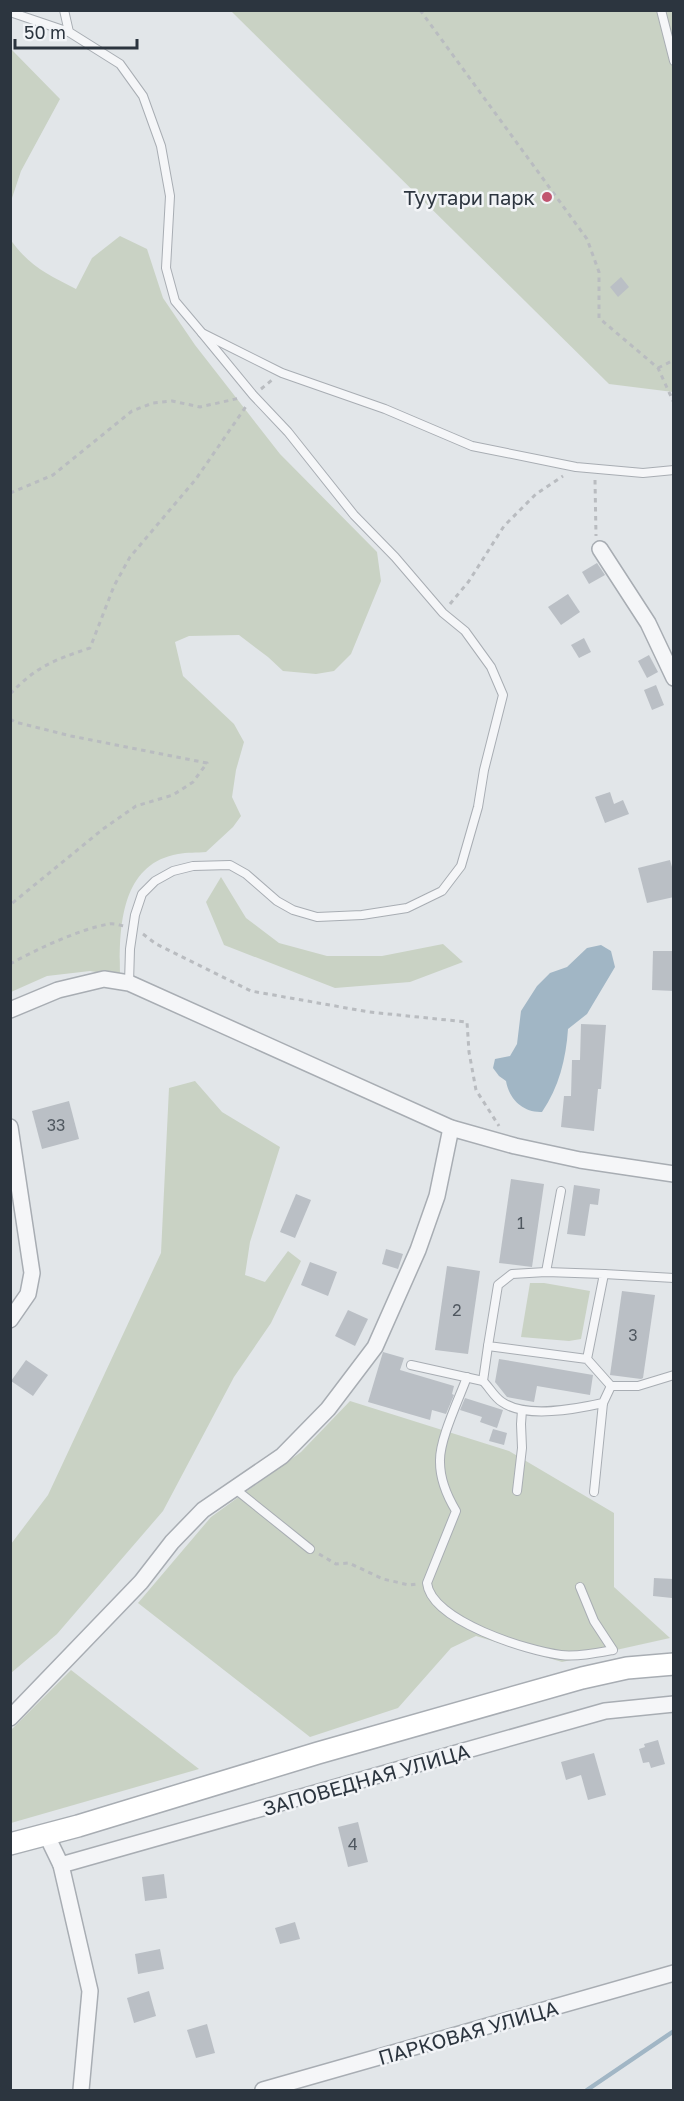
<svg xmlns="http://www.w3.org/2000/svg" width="684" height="2101" font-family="'Golos Text',sans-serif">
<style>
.green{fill:#c9d2c4}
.water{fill:#a1b6c5}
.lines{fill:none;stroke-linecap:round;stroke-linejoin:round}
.stream{stroke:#a1b6c5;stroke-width:4.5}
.building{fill:#babfc5}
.lane-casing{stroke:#a8adb3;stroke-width:10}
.street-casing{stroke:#a8adb3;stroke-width:18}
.secondary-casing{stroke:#a8adb3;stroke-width:24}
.path{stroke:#b9bcc0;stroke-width:3;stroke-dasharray:4.5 4.5;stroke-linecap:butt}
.lane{stroke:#f5f6f8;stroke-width:8}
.street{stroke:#f5f6f8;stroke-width:15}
.secondary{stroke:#fff;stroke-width:21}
.poi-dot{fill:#c15570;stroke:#f2f4f7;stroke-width:2}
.labels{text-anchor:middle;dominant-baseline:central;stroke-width:5;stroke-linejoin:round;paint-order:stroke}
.number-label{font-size:16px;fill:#505860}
.poi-label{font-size:20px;fill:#2c353f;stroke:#f2f4f7;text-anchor:end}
.street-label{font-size:20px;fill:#2c353f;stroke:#f2f4f7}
</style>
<rect width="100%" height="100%" fill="#e2e6e9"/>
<g class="green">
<path d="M231 11H673V392L609 384Z"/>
<path d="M11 49 60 99 21 171 11 201Z"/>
<path d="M120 236 147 249 163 298 195 345 280 454 377 552 381 581 351 654 334 671 316 674 283 671 268 657 239 635 189 636 175 642 183 676 234 724 244 742 236 770 232 797 241 816 233 827 206 852C197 853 187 852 178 854 120 864 119 929 120 976L90 971 47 976 11 992 10 239C29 266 47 274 76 289L92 258Z"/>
<path d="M221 877 246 918 279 943 327 956H382L443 944 463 962 410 982 335 988 224 945 206 902Z"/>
<path d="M195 1081 222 1112 280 1147 250 1242 245 1275 265 1282 288 1251 301 1261 271 1323 234 1377 163 1511 57 1634 11 1673V1544L48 1495 161 1253 169 1088Z"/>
<path d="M530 1283H544L590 1291 581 1339 569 1341 521 1337Z"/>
<path d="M350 1401 509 1451 614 1513V1587L670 1638 562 1662 476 1636 451 1648 398 1708 310 1737 138 1603 211 1517 301 1452Z"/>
<path d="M71 1670 199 1769 11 1823V1730Z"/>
</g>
<path class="water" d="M601 945 611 951 615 967 587 1014 568 1029C566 1059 559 1087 542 1112 523 1113 509 1099 506 1081L499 1076 493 1068 495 1059 510 1056 517 1044 521 1011 537 986 550 973 567 967 587 948Z"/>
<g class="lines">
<path class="stream" d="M587 2090 674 2031"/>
</g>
<g class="building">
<path d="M621 277 629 287 618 297 610 287Z"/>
<path d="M597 563 605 575 589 584 582 572Z"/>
<path d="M568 594 580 612 561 625 548 607Z"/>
<path d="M584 638 591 652 579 658 571 645Z"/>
<path d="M649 655 658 672 647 678 638 661Z"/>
<path d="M656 685 664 705 652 710 644 690Z"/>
<path d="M610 792 614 804 623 800 629 814 605 823 595 797Z"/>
<path d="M670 860 674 874V897L647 903 638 868Z"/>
<path d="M653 951H674V991L652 990Z"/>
<path d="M581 1024 606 1025 601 1089H598L594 1131 561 1127 564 1096H571L572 1060H580Z"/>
<path d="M69 1101 79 1139 42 1149 32 1111Z"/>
<path d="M511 1179 544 1184 532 1267 499 1263Z"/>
<path d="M574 1185 600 1189 598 1205 590 1204 585 1236 567 1234Z"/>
<path d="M296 1194 311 1200 295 1238 280 1232Z"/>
<path d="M386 1249 403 1254 398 1269 382 1264Z"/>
<path d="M310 1262 337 1272 328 1296 301 1285Z"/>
<path d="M447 1266 480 1271 468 1354 435 1350Z"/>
<path d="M622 1291 655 1295 643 1378 641 1379 610 1375Z"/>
<path d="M348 1310 368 1319 355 1346 335 1336Z"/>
<path d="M383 1352 404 1358 400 1370 454 1386 452 1394 454 1395 446 1414 432 1410 430 1420 368 1402Z"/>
<path d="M499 1359 593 1375 590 1395 537 1386 534 1402 507 1397 495 1382Z"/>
<path d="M26 1360 48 1375 33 1396 11 1381Z"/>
<path d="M465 1398 503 1410 497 1428 480 1422 482 1417 460 1410Z"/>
<path d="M493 1429 507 1433 504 1445 489 1441Z"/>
<path d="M654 1578 673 1579 672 1598 653 1596Z"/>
<path d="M658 1740 665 1764 651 1768 649 1762 643 1763 639 1749 645 1747 644 1744Z"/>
<path d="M594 1753 606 1795 588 1800 581 1775 566 1780 561 1762Z"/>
<path d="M358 1822 368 1862 348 1867 338 1827Z"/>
<path d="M164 1874 167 1898 145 1901 142 1877Z"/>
<path d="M295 1922 300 1939 280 1944 275 1928Z"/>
<path d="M160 1949 164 1969 138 1974 135 1954Z"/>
<path d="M149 1991 156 2016 134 2023 127 1998Z"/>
<path d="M207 2024 215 2053 196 2058 187 2030Z"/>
</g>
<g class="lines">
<g class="lane-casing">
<g id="lane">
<path d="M64 10 69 32 120 64 143 96 161 146 170 196 166 268 175 301 202 333 282 373 385 409 472 446 576 467 643 473 674 470"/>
<path d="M661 10 674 61"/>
<path d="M10 12 69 32"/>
<path d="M129 983 130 949 135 915 142 894 155 881 173 871 193 866 230 865 246 874 277 901 293 910 317 917 362 915 407 908 442 891 461 866 478 807 484 770 503 695 491 667 465 631 443 613 395 557 354 515 288 432 253 395 202 333"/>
<path d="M546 1272 561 1191"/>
<path d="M604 1274 674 1278"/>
<path d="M488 1346 483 1381C489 1387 495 1398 502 1402 526 1419 576 1409 603 1403L611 1386"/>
<path d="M587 1359 604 1274 546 1272 512 1274 498 1285 488 1346 587 1359 611 1386H638L674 1375"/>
<path d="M411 1365 483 1381"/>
<path d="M467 1377C459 1399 439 1440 440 1462 440 1480 447 1496 456 1511L427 1583C431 1621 528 1651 561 1655 577 1657 597 1653 613 1650L594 1621 580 1587"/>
<path d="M234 1488 310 1549"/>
<path d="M517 1491 522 1448 521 1424 522 1410"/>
<path d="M594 1492 603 1403"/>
</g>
</g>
<g class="street-casing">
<g id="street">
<path d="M600 549 648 623 674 678"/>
<path d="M10 1010 58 990 104 979 129 983 451 1128 515 1146 580 1160 674 1174"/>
<path d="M10 1127 32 1273 28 1294 10 1320"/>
<path d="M10 1718 141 1582 172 1542 203 1510 282 1456 328 1409 375 1347 418 1250 437 1196 451 1128"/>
<path d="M46 1834 61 1865 90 1991 81 2090"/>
<path d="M61 1865 605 1711 674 1704"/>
<path d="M263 2090 674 1973"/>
</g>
</g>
<g class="secondary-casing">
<path id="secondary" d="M10 1844 78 1826 318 1753 582 1678 627 1668 674 1664"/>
</g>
<g class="path">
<path d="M420 10 587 239 599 272V318L658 368 674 403"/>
<path d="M658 368 674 360"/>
<path d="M261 389 272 380"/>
<path d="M595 480 596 536"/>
<path d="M10 493 53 475 132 411 153 403 172 401 200 407 240 398"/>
<path d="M450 604 469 581 504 526 536 494 563 476"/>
<path d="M10 694C37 666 54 660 90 648L114 586 130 557 196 479 247 405"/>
<path d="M10 719 15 722 71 736 207 763 193 782 173 795 136 806 103 829 10 905"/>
<path d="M143 934 156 944 251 991 369 1012 467 1022 469 1052 476 1090 499 1126"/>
<path d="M10 964C37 949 80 929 109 924 114 923 119 925 124 926"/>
<path d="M319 1554 336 1564 349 1563 383 1579 409 1585 417 1584"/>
</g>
<use href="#lane" class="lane"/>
<use href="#street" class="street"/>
<use href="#secondary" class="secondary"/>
</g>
<circle class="poi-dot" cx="547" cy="197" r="6"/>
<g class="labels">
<g class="number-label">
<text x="56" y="1125">33</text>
<text x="521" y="1223">1</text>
<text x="457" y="1310">2</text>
<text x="633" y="1335">3</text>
<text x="353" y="1844">4</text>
</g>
<g class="poi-label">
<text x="535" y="197">Туутари парк</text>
</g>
<g class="street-label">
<text transform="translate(366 1779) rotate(-16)">ЗАПОВЕДНАЯ УЛИЦА</text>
<text transform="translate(468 2032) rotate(-16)">ПАРКОВАЯ УЛИЦА</text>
</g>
</g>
<rect width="684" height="2101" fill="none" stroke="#2c353f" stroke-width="24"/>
<path d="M15 39v9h122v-9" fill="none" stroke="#2c353f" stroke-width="3"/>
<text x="24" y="39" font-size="18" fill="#2c353f" stroke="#f2f4f7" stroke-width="4.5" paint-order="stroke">50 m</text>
</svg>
